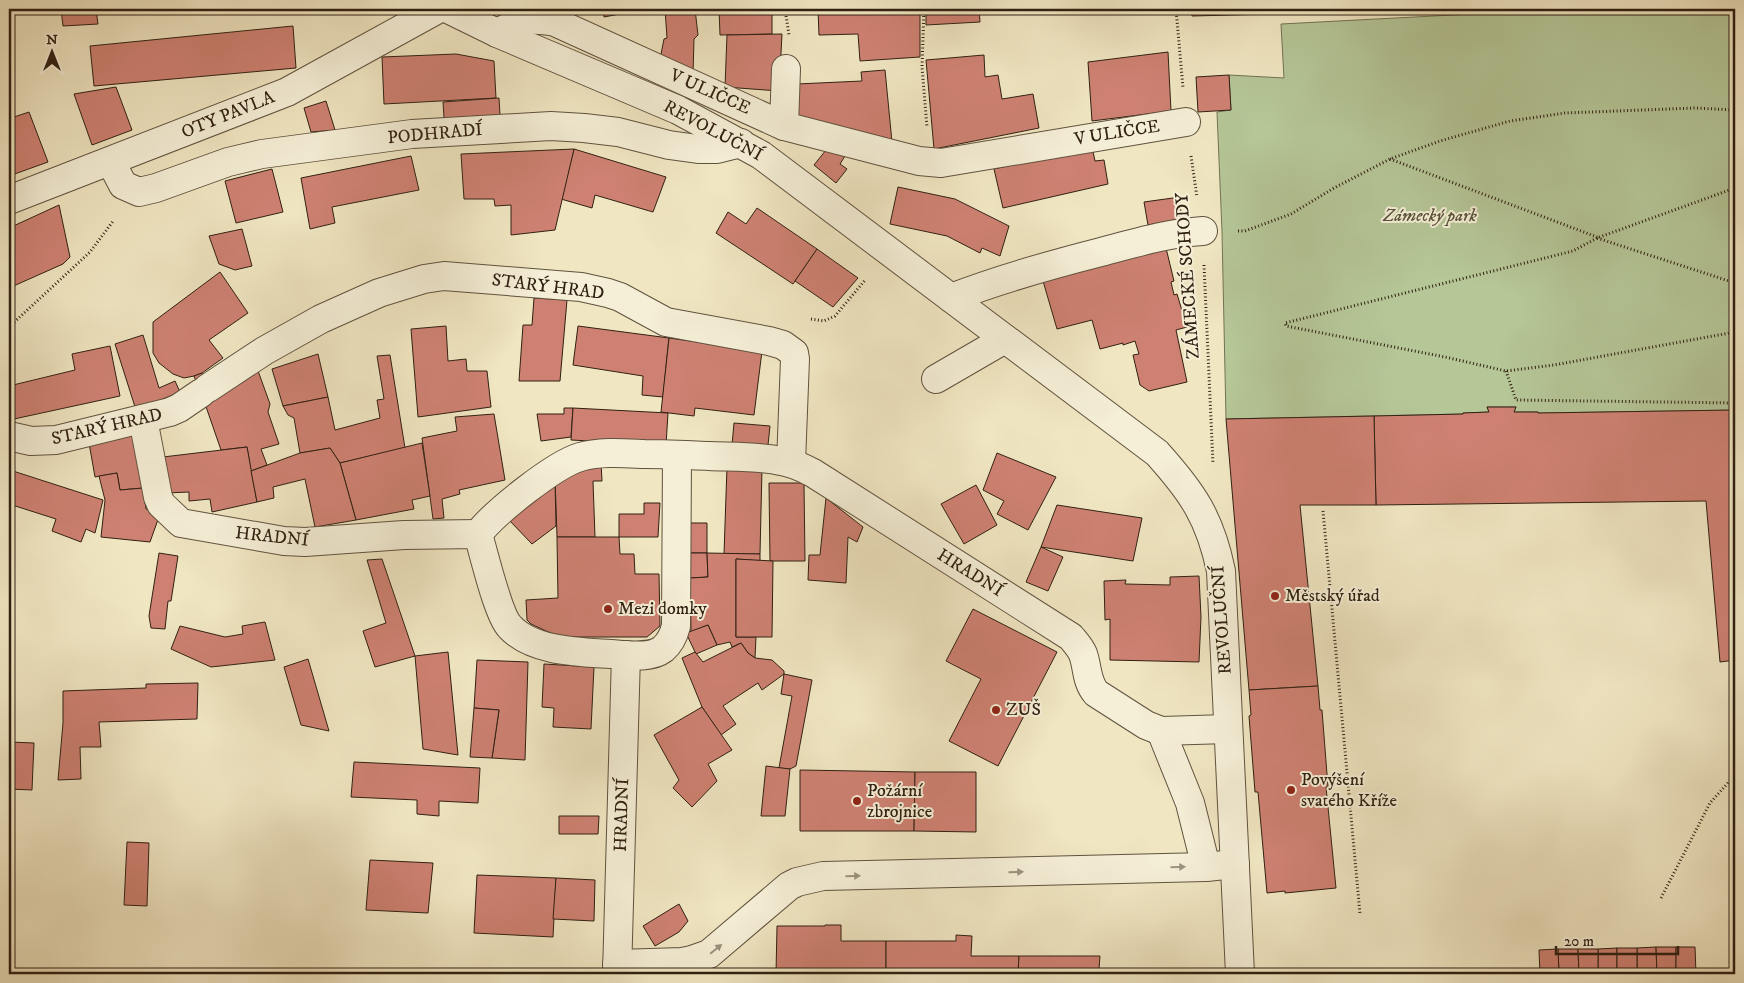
<svg xmlns="http://www.w3.org/2000/svg" width="1744" height="983" font-family="'IM FELL DW Pica',serif">
<style>
.green{fill:#b5c697;stroke:#727354}
.building{fill:#ce8172;stroke:#302012}
.lines{fill:none;stroke-linecap:round;stroke-linejoin:round}
.minor-casing{stroke:#60523e;stroke-width:30}
.path{stroke:#302012;stroke-width:3;stroke-dasharray:1 2.5;stroke-linecap:butt}
.minor{stroke:#f5efd7;stroke-width:28}
.oneway{fill:#9c927e}
.poi-dot{fill:#8f2418;stroke:#f5efd7;stroke-width:2}
.labels{text-anchor:middle;dominant-baseline:central;stroke-width:4;stroke-linejoin:round;paint-order:stroke}
.street-label{font-size:18px;fill:#302012;stroke:#f5efd7}
.park-label{font-size:18px;font-style:italic;fill:#58523a;stroke:#f5efd7}
.poi-label{font-size:18px;fill:#302012;stroke:#f5efd7;text-anchor:start}
</style>
<rect width="100%" height="100%" fill="#f0e6c2"/>
<filter id="stains"><feTurbulence type="fractalNoise" baseFrequency=".004" numOctaves="4"/><feColorMatrix values="0 0 0 0 .2 0 0 0 0 .09 0 0 0 0 .02 0 0 0 .5 -.17"/></filter>
<radialGradient id="worn" r=".72"><stop offset=".6" stop-color="#630" stop-opacity="0"/><stop offset="1" stop-color="#630" stop-opacity=".3"/></radialGradient>
<path class="green" d="M1735 9V410L1538 413V412H1514L1516 407H1487L1489 412 1463 413V414L1226 419 1222 231 1217 112 1231 110 1229 75 1284 78 1281 24 1491 13Z"/>
<g class="building">
<path d="M61 9H96L98 24 63 26Z"/>
<path d="M603 9H646L604 17Z"/>
<path d="M665 9H695L698 35 694 39 693 74 660 59 664 39 667 38Z"/>
<path d="M719 9H772V34L720 35Z"/>
<path d="M799 9H861L862 14 920 9V57L860 61 858 34 819 35 818 9Z"/>
<path d="M861 9H913L862 14Z"/>
<path d="M926 9H979L980 22 926 25Z"/>
<path d="M1191 9H1270V14L1192 16Z"/>
<path d="M293 26 296 68 94 86 90 46Z"/>
<path d="M782 34 779 91 725 87 727 35Z"/>
<path d="M1168 52 1171 111 1092 121 1088 62Z"/>
<path d="M456 54 494 61 496 98 384 104 382 57Z"/>
<path d="M984 55 985 77 998 75 1002 99 1033 94 1039 128 934 149 926 60Z"/>
<path d="M885 70 892 142 801 121 795 113 797 84 862 81 861 72Z"/>
<path d="M1229 75 1231 110 1198 112 1196 77Z"/>
<path d="M116 87 132 130 92 145 74 94Z"/>
<path d="M499 98 500 115 444 118 443 102Z"/>
<path d="M326 101 335 130 311 132 304 108Z"/>
<path d="M9 108H10L14 117 29 112 48 162 9 176Z"/>
<path d="M1092 147 1095 161 1104 160 1108 184 1003 208 994 169Z"/>
<path d="M574 149 666 177 653 212 595 195 592 208 561 199Z"/>
<path d="M574 149 555 230 511 235V205L495 206 494 199H464L461 154Z"/>
<path d="M826 150 845 156 840 164 847 169 836 183 814 165Z"/>
<path d="M411 156 419 190 332 207 335 223 310 229 301 178Z"/>
<path d="M272 169 283 212 236 223 225 181Z"/>
<path d="M898 187 955 199 1009 226 1000 256 982 248 980 253 947 236 890 224Z"/>
<path d="M1180 197 1181 216 1179 219 1148 225 1144 202Z"/>
<path d="M59 205 70 257 63 264 9 288V228Z"/>
<path d="M757 208 817 249 793 284 716 233 728 212 746 224Z"/>
<path d="M242 229 252 266 235 270 219 264 209 236Z"/>
<path d="M1166 248 1174 281 1171 282 1174 295 1177 294 1187 327 1176 330 1187 382 1149 391 1140 385 1133 355 1139 354 1135 341 1123 345V343L1100 349 1092 320 1057 329 1043 281Z"/>
<path d="M817 249 858 278 833 307 795 281Z"/>
<path d="M220 272 248 313 209 340 223 358 202 373 194 376 184 378 173 374 159 363 153 353V322Z"/>
<path d="M534 298 567 300 560 381H519L523 325H532Z"/>
<path d="M446 326 448 361 466 359 467 371H487L491 407 418 417 411 329Z"/>
<path d="M578 326 669 338 663 397 642 395 643 376 573 365Z"/>
<path d="M143 335 159 388 175 381 180 392 136 410 115 344Z"/>
<path d="M669 338 762 351 754 415 695 408 694 416 661 412Z"/>
<path d="M110 346 120 396 14 419 9 386 75 370 72 354Z"/>
<path d="M318 354 328 397 283 406 272 369Z"/>
<path d="M390 355 405 448 340 463 330 448 300 453 294 418 288 415 283 406 328 397 335 430 380 418 377 400 384 399 377 356Z"/>
<path d="M257 368 270 404 268 412 279 444 261 449 267 465 251 471 247 447 221 450 203 398Z"/>
<path d="M202 373 208 388 197 384 194 376Z"/>
<path d="M1487 407H1516L1514 412H1538V413L1735 410V660L1720 662 1706 501 1376 505 1374 416 1463 414V413L1489 412Z"/>
<path d="M564 408H573L571 437 541 441 537 414H564Z"/>
<path d="M573 408 668 413 666 445 571 440Z"/>
<path d="M494 414 505 480 459 490 460 494 442 499 444 518 433 519 422 438 457 431 455 417Z"/>
<path d="M1374 416 1376 505H1300L1318 686 1249 690 1226 419Z"/>
<path d="M734 423 770 426 768 445H732Z"/>
<path d="M132 434 143 488 120 490 117 473 95 477 89 443Z"/>
<path d="M422 443 430 496 412 500 414 509 356 520 340 463Z"/>
<path d="M247 447 257 502 212 512 210 499 189 501V492L166 493 163 457Z"/>
<path d="M330 448 340 463 356 520 315 527 305 479 273 487 274 498 257 502 251 471 300 453Z"/>
<path d="M997 453 1056 477 1028 530 997 514 1004 501 983 490Z"/>
<path d="M601 462 602 481H593L595 537H557L555 477Z"/>
<path d="M727 467 762 468 760 554H724Z"/>
<path d="M13 471 103 500 95 533 86 529 81 542 52 531 56 519 9 504V489Z"/>
<path d="M117 473 120 490 143 488 146 509 160 514 150 542 101 537 105 500 99 476Z"/>
<path d="M555 481 556 526 532 544 509 520Z"/>
<path d="M769 483H804L805 561H770Z"/>
<path d="M976 485 997 525 964 544 941 504Z"/>
<path d="M826 498 863 527 857 542 848 537 846 583 808 580 809 555H820Z"/>
<path d="M644 503H660L658 537H619V514H644Z"/>
<path d="M1057 505 1142 518 1133 561 1041 547Z"/>
<path d="M687 523H707V553H688Z"/>
<path d="M557 537H619L620 554H634L635 574H659L660 626 647 637H559L531 624 527 620 526 600 558 598Z"/>
<path d="M1041 547 1063 557 1048 591 1026 582Z"/>
<path d="M159 553 178 556 171 601H168L165 629 151 628 149 616Z"/>
<path d="M688 553H707L708 577 690 578Z"/>
<path d="M707 553 760 554V561L736 559V637H756L755 658 748 653 741 643 732 647 730 642 717 645 708 625 691 632 690 578 708 577Z"/>
<path d="M382 559 415 656 375 667 363 631 386 623 367 560Z"/>
<path d="M736 559 773 561 772 637H736Z"/>
<path d="M1199 576 1201 617 1199 662 1110 660V619L1105 620 1104 581 1126 580 1125 584 1170 585V577Z"/>
<path d="M973 609 1057 652 998 766 949 741 981 679 946 661Z"/>
<path d="M265 622 275 660 211 667 171 649 180 626 225 637 243 634 242 626Z"/>
<path d="M708 625 717 645 696 654 686 633Z"/>
<path d="M741 643 748 653 755 658 772 660 784 671V674L762 690 758 683 723 706 736 724 721 735 702 707 682 658 695 652 703 662Z"/>
<path d="M448 652 458 755 423 749 415 656Z"/>
<path d="M308 659 329 731 301 725 284 667Z"/>
<path d="M477 660 528 662 525 760 492 758 499 710 474 708Z"/>
<path d="M544 664 594 667 591 729 553 727 554 708 542 707Z"/>
<path d="M784 674 812 680 796 766 790 769 779 768 792 696 781 694Z"/>
<path d="M198 683 197 719 99 722 101 747H80L81 779 58 780 63 723V691L146 688V684Z"/>
<path d="M1318 686 1320 710H1322L1328 787H1326L1336 888 1285 893V891L1267 893 1258 792H1255L1249 716 1251 715 1249 690Z"/>
<path d="M702 707 732 750 708 764 717 781 692 807 673 788 679 780 654 735Z"/>
<path d="M474 708 499 710 492 758 470 757Z"/>
<path d="M9 742 34 743 32 790 9 789Z"/>
<path d="M354 762 480 768 478 803 439 801V816L417 814V800L351 797Z"/>
<path d="M766 766 790 769 785 816H761Z"/>
<path d="M800 770 915 772 914 831H800Z"/>
<path d="M915 772H976V832L914 831Z"/>
<path d="M559 816H599L598 834H559Z"/>
<path d="M127 842 149 843 147 906 124 905Z"/>
<path d="M370 860 433 863 428 913 366 910Z"/>
<path d="M477 875 556 878 553 937 474 933Z"/>
<path d="M556 878 595 880 594 921 553 919Z"/>
<path d="M679 904 688 921 679 932 655 946 643 926Z"/>
<path d="M825 925H841V941H886V974H776L777 926H825Z"/>
<path d="M956 935 972 936 971 956H1019L1018 974H886V941H956Z"/>
<path d="M1656 947 1657 974H1637V948Z"/>
<path d="M1656 947H1676V974H1657Z"/>
<path d="M1676 947H1695L1696 974H1676Z"/>
<path d="M1617 948V974H1598V949Z"/>
<rect x="1617" y="948" width="20" height="26"/>
<path d="M1558 949H1578L1579 974H1559Z"/>
<path d="M1558 949 1559 974H1540L1539 950Z"/>
<path d="M1578 949H1598V974H1579Z"/>
<path d="M1019 956H1100L1099 969 1149 970V974H1018Z"/>
</g>
<g class="lines">
<g class="minor-casing">
<g id="minor">
<path d="M448 9 497 33 678 110 761 155 1157 453C1193 493 1210 518 1221 571L1240 974"/>
<path d="M497 33C522 20 527 17 555 22L784 126 919 161 941 163 1186 122"/>
<path d="M784 126 786 69"/>
<path d="M111 162 123 185 139 192 156 188 228 162 262 154 412 134 551 126 584 128 618 132 669 145 698 149H717L741 143"/>
<path d="M9 200 287 92 438 9"/>
<path d="M951 298C1000 279 1050 265 1101 252 1135 243 1168 233 1203 231"/>
<path d="M936 379 1005 339"/>
<path d="M208 388 264 351 321 319 379 293 424 279 444 276 581 287 608 293 620 297 666 322 769 341 783 345 794 353 795 359 791 463"/>
<path d="M143 419 158 497 161 504 181 523 284 541 305 542 404 535 478 534C484 554 498 615 510 627 533 652 581 652 611 654 627 655 650 659 663 649 670 643 674 634 676 626L677 455"/>
<path d="M9 436 31 441 56 440 170 412 179 408 201 393"/>
<path d="M478 534C495 512 554 465 580 457 601 451 623 453 644 454 666 454 687 455 709 456 732 457 758 456 781 461 793 463 802 467 813 473L1071 637C1075 642 1080 647 1083 654 1088 668 1086 681 1096 693L1146 725 1161 731 1228 729"/>
<path d="M1161 731 1190 803 1206 867"/>
<path d="M617 964 682 962 692 960 709 954 789 886 797 882 823 876 1206 867 1235 864"/>
<path d="M617 974 626 655"/>
</g>
</g>
<g class="path">
<path d="M785 9 789 35"/>
<path d="M924 9 922 67 927 127"/>
<path d="M1176 9 1183 88"/>
<path d="M1191 156 1197 197"/>
<path d="M1390 159 1597 237"/>
<path d="M1735 188 1597 238 1735 283"/>
<path d="M1238 231H1245L1291 214 1334 188 1390 159 1440 141 1510 121 1565 113 1695 108 1735 110"/>
<path d="M1597 238 1573 251 1285 323 1286 326 1445 357 1506 371 1554 365 1735 332"/>
<path d="M1204 265 1213 464"/>
<path d="M811 319 824 321 835 316 866 279"/>
<path d="M9 327 90 252 114 220"/>
<path d="M1506 371 1516 400 1735 403"/>
<path d="M1323 511 1360 914"/>
<path d="M1661 898 1710 803 1735 775"/>
</g>
<use href="#minor" class="minor"/>
</g>
<defs><path id="oneway-solid" d="M-6-.8H1V-3.2L6.5 0L1 3.2V.8H-6Z" transform="scale(1.25)"/></defs>
<g class="oneway">
<use href="#oneway-solid" transform="translate(1178 867) rotate(-1)"/>
<use href="#oneway-solid" transform="translate(1016 872) rotate(-1)"/>
<use href="#oneway-solid" transform="translate(853 876) rotate(-1)"/>
<use href="#oneway-solid" transform="translate(716 949) rotate(-39)"/>
</g>
<g class="poi-dot">
<circle cx="1275" cy="596" r="5"/>
<circle cx="608" cy="609" r="5"/>
<circle cx="996" cy="710" r="5"/>
<circle cx="1291" cy="790" r="5"/>
<circle cx="857" cy="801" r="5"/>
</g>
<g class="labels">
<g class="street-label">
<text transform="translate(710 92) rotate(24)">V ULIČCE</text>
<text transform="translate(228 115) rotate(-22)">OTY PAVLA</text>
<text transform="translate(713 131) rotate(28)">REVOLUČNÍ</text>
<text transform="translate(1117 133) rotate(-9)">V ULIČCE</text>
<text transform="translate(435 134) rotate(-5)">PODHRADÍ</text>
<text transform="translate(1188 276) rotate(-94)">ZÁMECKÉ SCHODY</text>
<text transform="translate(548 287) rotate(7)">STARÝ HRAD</text>
<text transform="translate(107 427) rotate(-13)">STARÝ HRAD</text>
<text transform="translate(272 537) rotate(6)">HRADNÍ</text>
<text transform="translate(970 573) rotate(32)">HRADNÍ</text>
<text transform="translate(1222 620) rotate(-94)">REVOLUČNÍ</text>
<text transform="translate(622 815) rotate(-88)">HRADNÍ</text>
</g>
<g class="park-label">
<text x="1430" y="216">Zámecký park</text>
</g>
<g class="poi-label">
<text x="1285" y="596">Městský úřad</text>
<text x="618" y="609">Mezi domky</text>
<text x="1006" y="710">ZUŠ</text>
<text x="1301" y="780">Povýšení<tspan x="1301" dy="21">svatého Kříže</tspan></text>
<text x="867" y="791">Požární<tspan x="867" dy="21">zbrojnice</tspan></text>
</g>
</g>
<rect width="1744" height="983" fill="none" stroke="#f0e6c2" stroke-width="30"/>
<rect x="10" y="10" width="1724" height="963" fill="none" stroke="#302012" stroke-width="2.5"/>
<rect x="15" y="15" width="1714" height="953" fill="none" stroke="#302012"/>
<g transform="translate(52 52)" stroke="#f5efd7" stroke-width="4" paint-order="stroke">
<path d="M0-4L9 19L0 12L-9 19Z" fill="#302012"/>
<text y="-8" font-size="14" font-weight="bold" text-anchor="middle" fill="#302012">N</text>
</g>
<path d="M1556 946v8h122v-8" fill="none" stroke="#302012" stroke-width="2.5"/>
<text x="1564" y="946" font-size="15" fill="#302012" stroke="#f5efd7" stroke-width="4" paint-order="stroke">20 m</text>
<rect width="100%" height="100%" filter="url(#stains)"/>
<rect width="100%" height="100%" fill="url(#worn)"/>
</svg>
